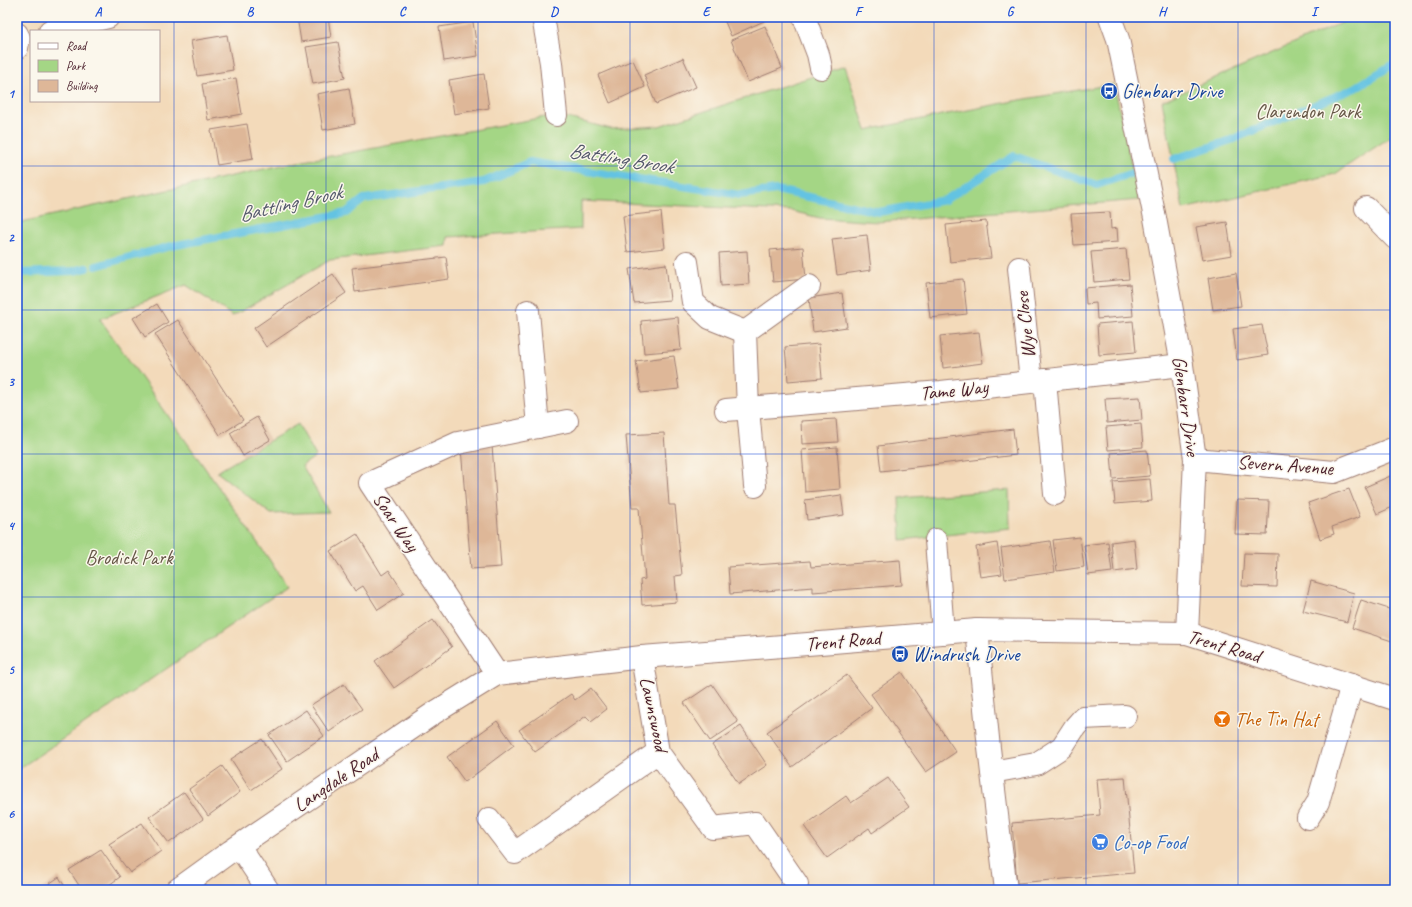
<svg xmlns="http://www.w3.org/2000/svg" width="1412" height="907" font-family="Caveat,sans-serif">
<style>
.green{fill:#a4d685;stroke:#777a58}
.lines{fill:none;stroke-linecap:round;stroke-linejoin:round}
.stream{stroke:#64c3e2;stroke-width:8}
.building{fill:#deb798}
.minor-casing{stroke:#9e7c72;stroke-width:24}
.minor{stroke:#fff;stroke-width:22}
.grid{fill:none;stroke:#1d4ed8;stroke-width:1;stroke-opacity:0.55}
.labels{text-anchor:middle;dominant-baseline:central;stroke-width:3;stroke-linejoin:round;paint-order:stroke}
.transit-label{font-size:20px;fill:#164399;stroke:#fbf7ec;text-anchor:start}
.park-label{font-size:20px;fill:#655646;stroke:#fbf7ec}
.street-label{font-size:20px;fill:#4a1f2b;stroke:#fbf7ec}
.food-label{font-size:20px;fill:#c56008;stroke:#fbf7ec;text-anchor:start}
.shop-label{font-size:20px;fill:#366cbe;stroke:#fbf7ec;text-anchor:start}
.water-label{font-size:21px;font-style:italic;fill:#53586b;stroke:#fbf7ec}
.neatline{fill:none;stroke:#1d4ed8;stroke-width:1.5}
.grid-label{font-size:13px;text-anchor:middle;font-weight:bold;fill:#1d4ed8}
</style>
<rect width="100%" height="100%" fill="#fbf7ec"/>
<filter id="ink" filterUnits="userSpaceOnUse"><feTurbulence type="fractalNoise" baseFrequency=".025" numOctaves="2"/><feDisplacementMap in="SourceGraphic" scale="8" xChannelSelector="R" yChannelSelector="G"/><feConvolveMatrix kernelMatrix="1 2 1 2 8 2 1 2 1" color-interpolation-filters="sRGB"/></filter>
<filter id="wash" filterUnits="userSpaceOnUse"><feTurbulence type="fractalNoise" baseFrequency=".012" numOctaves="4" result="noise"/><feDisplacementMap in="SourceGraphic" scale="16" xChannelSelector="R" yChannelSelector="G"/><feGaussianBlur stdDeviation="0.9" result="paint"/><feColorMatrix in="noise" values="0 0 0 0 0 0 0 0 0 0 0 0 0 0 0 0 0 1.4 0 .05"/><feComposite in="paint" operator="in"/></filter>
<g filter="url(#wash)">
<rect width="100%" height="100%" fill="#f3daba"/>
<g class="green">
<path d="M1355 17H1395V134L1335 174 1183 209 1162 101Z"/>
<path d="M845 66 866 130 1014 101 1114 84 1139 200 878 222 820 218 791 211 581 201V229L448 237 447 246 330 260 233 316 186 285 100 319 269 559 287 587 17 770V223L287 164 556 115 611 129 659 126Z"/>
<path d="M298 424 316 456 302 466 329 512 271 514 217 472Z"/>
<path d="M1009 490 1010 528 901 540 899 498Z"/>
</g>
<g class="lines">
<g class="stream">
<path d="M1174 159 1231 140 1355 88 1395 63"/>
<path d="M96 266 171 246 346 213 364 199 484 182 530 162 740 195 776 190 879 212 945 200 1014 156 1097 185 1133 173"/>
<path d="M17 273 74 271 86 268"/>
</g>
</g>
<g id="blocks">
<g class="building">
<path d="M297 17H328L331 37 301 42Z"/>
<path d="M723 17H763L764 21 731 36Z"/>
<path d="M473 22 478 56 444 61 439 27Z"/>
<path d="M765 26 782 68 748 82 731 40Z"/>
<path d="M227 35 233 70 197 76 191 41Z"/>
<path d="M338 42 345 78 313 84 306 47Z"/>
<path d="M683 58 696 87 656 104 644 75Z"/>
<path d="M633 60 645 87 610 103 598 75Z"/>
<path d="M484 74 489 108 454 114 449 80Z"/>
<path d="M236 78 242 114 208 120 202 84Z"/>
<path d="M349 88 355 124 323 130 317 94Z"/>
<path d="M247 124 253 159 217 165 211 130Z"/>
<path d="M661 212 665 248 627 252 623 216Z"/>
<path d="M1110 212 1111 229 1117 228 1118 242 1074 245 1071 214Z"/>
<path d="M986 221 991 258 950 262 946 225Z"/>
<path d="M1227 222 1232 255 1202 260 1196 227Z"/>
<path d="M867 235 871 270 837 275 832 239Z"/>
<path d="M803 247 806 279 773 282 770 250Z"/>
<path d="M1126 249 1129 279 1094 282 1091 252Z"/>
<path d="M747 251 749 284 721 286 719 253Z"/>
<path d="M446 257 449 279 355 292 352 268Z"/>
<path d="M666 264 670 300 634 303 629 269Z"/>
<path d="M1236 273 1241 306 1213 310 1208 278Z"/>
<path d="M333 274 346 293 266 347 254 328Z"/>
<path d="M963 279 967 314 930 318 926 283Z"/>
<path d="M1130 284 1133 316 1097 319 1096 303 1086 304 1085 288Z"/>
<path d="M842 293 847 327 813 332 809 298Z"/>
<path d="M157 304 168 322 145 337 133 318Z"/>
<path d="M678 317 681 350 644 353 641 321Z"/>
<path d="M178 320 243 420 220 435 155 334Z"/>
<path d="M1133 321 1136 352 1099 355 1097 324Z"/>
<path d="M1262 325 1268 355 1237 360 1233 329Z"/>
<path d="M979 332 983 363 943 368 940 336Z"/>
<path d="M819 344 822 378 788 381 785 347Z"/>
<path d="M674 356 679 389 641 393 636 361Z"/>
<path d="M1140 397 1142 420 1107 423 1105 399Z"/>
<path d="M257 417 270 440 243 456 230 433Z"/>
<path d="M836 419 838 442 802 444 801 421Z"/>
<path d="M1141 424 1143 447 1108 450 1106 427Z"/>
<path d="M1013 429 1016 455 881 471 878 446Z"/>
<path d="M664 433 669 505H675L682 575 675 576 677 602 642 605 640 580 645 579 641 531 639 508H632L626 435Z"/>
<path d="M492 445 501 567 471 569 461 448Z"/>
<path d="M837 447 840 489 805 492 802 450Z"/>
<path d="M1147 450 1150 476 1113 479 1111 453Z"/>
<path d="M1395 474V506L1377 514 1365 487Z"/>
<path d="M1150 479 1152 501 1115 504 1113 482Z"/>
<path d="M1349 489 1360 517 1332 527 1334 534 1320 539 1308 503Z"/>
<path d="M841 495 844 515 807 520 805 500Z"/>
<path d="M1237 500 1269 501 1267 535 1235 534Z"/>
<path d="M357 534 382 575 389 570 404 593 378 610 363 586 355 591 330 551Z"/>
<path d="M1080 537 1084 567 1057 571 1053 540Z"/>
<path d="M1134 539 1137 569 1114 572 1111 542Z"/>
<path d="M1050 541 1055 572 1005 579 1001 548Z"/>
<path d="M1108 542 1112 572 1088 575 1084 545Z"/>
<path d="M997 543 1002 574 980 577 976 547Z"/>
<path d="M1244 553 1278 554 1277 587 1242 586Z"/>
<path d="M900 560 902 585 813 592V587L730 594 728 567 810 561 811 567Z"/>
<path d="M1311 581 1354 593 1347 622 1303 611Z"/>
<path d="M1361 600 1395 611V642L1352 628Z"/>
<path d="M433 620 452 647 394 688 375 661Z"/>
<path d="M902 672 956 752 926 772 871 694Z"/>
<path d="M847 675 872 708 792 767 767 732Z"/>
<path d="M344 684 362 709 329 732 311 705Z"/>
<path d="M712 684 738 722 710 741 684 703Z"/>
<path d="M591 688 607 709 591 721 586 716 535 752 519 730 571 694 575 700Z"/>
<path d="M306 710 324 736 287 761 269 735Z"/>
<path d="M497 721 514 745 465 782 447 757Z"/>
<path d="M741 726 767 765 739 784 712 745Z"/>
<path d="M262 739 282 769 251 790 231 759Z"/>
<path d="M222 766 240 792 208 816 189 789Z"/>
<path d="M1125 777 1134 873 1017 883 1012 823 1100 815 1097 779Z"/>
<path d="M888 778 909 807 872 833 869 828 827 858 804 826 846 796 851 803Z"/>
<path d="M184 792 203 819 169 843 149 817Z"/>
<path d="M142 823 161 851 130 873 109 844Z"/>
<path d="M101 850 120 877 102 890H82L69 870Z"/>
<path d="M59 877 67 890H39L43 888Z"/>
</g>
</g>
</g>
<g filter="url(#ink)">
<use href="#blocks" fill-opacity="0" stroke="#9e7c72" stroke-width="1"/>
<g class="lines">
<g class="minor-casing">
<g id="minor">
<path d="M543 17 551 63 556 115"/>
<path d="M804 17 818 54 821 68"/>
<path d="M1110 17 1118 39 1155 218 1182 365 1195 459 1187 633"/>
<path d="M50 31 108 17"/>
<path d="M17 34 19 38 17 48"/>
<path d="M1366 208 1395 238"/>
<path d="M687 262 693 302 710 318 745 332 809 286"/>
<path d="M1019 268 1031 381"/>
<path d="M528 311 538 427"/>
<path d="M745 332 748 409 755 486"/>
<path d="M1045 380 1055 494"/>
<path d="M726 410 941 392 1182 365"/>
<path d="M1195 459 1334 472 1395 448"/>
<path d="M936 540 943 633"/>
<path d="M977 630 989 748 1006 890"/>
<path d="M642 657 658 752 713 828 755 823 797 884"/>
<path d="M497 674 370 483 458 443 567 421"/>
<path d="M992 772 1036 764 1062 747 1075 727 1083 718 1125 716"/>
<path d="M1308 818 1318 802 1352 685"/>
<path d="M489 819 515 853 658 752"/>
<path d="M239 846 268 890"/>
<path d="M177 890 231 851 434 713 497 674 642 657 833 642 977 630 1187 633 1395 699"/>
</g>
</g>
<use href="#minor" class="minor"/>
</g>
</g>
<path class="grid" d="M174 17V890M326 17V890M478 17V890M630 17V890M782 17V890M934 17V890M1086 17V890M1238 17V890M17 166H1395M17 310H1395M17 454H1395M17 597H1395M17 741H1395"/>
<defs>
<g id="bus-disc" transform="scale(0.9)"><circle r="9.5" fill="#1a4fb4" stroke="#fbf7ec"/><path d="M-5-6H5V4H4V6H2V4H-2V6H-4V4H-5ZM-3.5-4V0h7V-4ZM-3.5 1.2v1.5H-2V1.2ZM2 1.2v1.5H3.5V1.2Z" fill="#fff"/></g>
<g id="bar-disc" transform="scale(0.9)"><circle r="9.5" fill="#e8710a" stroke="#fbf7ec"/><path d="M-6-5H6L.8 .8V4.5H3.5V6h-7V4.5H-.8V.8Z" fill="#fff"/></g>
<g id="supermarket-disc" transform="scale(0.9)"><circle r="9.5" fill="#3f7fe0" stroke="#fbf7ec"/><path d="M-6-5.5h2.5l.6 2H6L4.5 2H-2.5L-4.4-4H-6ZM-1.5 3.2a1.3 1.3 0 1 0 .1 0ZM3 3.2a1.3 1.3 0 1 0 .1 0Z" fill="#fff"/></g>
</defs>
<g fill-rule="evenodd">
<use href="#bus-disc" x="1109" y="91"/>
<use href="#bus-disc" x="900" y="654"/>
<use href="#bar-disc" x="1222" y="719"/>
<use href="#supermarket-disc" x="1100" y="842"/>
</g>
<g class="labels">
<g class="transit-label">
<text x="1122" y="91">Glenbarr Drive</text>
<text x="913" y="654">Windrush Drive</text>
</g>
<g class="park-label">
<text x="1308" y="111">Clarendon Park</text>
<text x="129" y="557">Brodick Park</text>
</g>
<g class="street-label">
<text transform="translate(1025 325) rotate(-96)">Wye Close</text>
<text transform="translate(954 390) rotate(-6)">Tame Way</text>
<text transform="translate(1186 406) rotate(82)">Glenbarr Drive</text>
<text transform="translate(1285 465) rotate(4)">Severn Avenue</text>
<text transform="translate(396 522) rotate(56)">Soar Way</text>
<text transform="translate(843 641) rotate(-5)">Trent Road</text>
<text transform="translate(1224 646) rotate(16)">Trent Road</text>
<text transform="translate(654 714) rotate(78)">Lawnswood</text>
<text transform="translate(336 780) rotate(-34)">Langdale Road</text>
</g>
<g class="food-label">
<text x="1235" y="719">The Tin Hat</text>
</g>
<g class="shop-label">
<text x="1113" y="842">Co-op Food</text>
</g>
<g class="water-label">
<text transform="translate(621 158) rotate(9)">Battling Brook</text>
<text transform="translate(290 203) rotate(-13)">Battling Brook</text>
</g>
</g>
<rect width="1412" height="907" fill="none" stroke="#fbf7ec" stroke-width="44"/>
<rect x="30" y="30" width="130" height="72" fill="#fbf7ec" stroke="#b4a19f"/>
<rect x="38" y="43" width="20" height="6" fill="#ffffff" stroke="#b4a19f"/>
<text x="66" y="50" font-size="12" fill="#4a1f2b">Road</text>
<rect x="38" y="60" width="20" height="12" fill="#a4d685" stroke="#b4a19f"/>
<text x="66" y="70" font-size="12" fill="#4a1f2b">Park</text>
<rect x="38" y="80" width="20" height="12" fill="#deb798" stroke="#b4a19f"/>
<text x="66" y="90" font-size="12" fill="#4a1f2b">Building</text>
<rect x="22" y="22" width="1368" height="863" class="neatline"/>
<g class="grid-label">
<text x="98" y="16">A</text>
<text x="250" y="16">B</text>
<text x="402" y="16">C</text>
<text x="554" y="16">D</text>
<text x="706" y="16">E</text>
<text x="858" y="16">F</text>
<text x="1010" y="16">G</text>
<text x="1162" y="16">H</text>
<text x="1314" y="16">I</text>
<text x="11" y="98">1</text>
<text x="11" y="242">2</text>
<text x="11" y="386">3</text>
<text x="11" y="530">4</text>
<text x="11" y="674">5</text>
<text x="11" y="818">6</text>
</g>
</svg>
